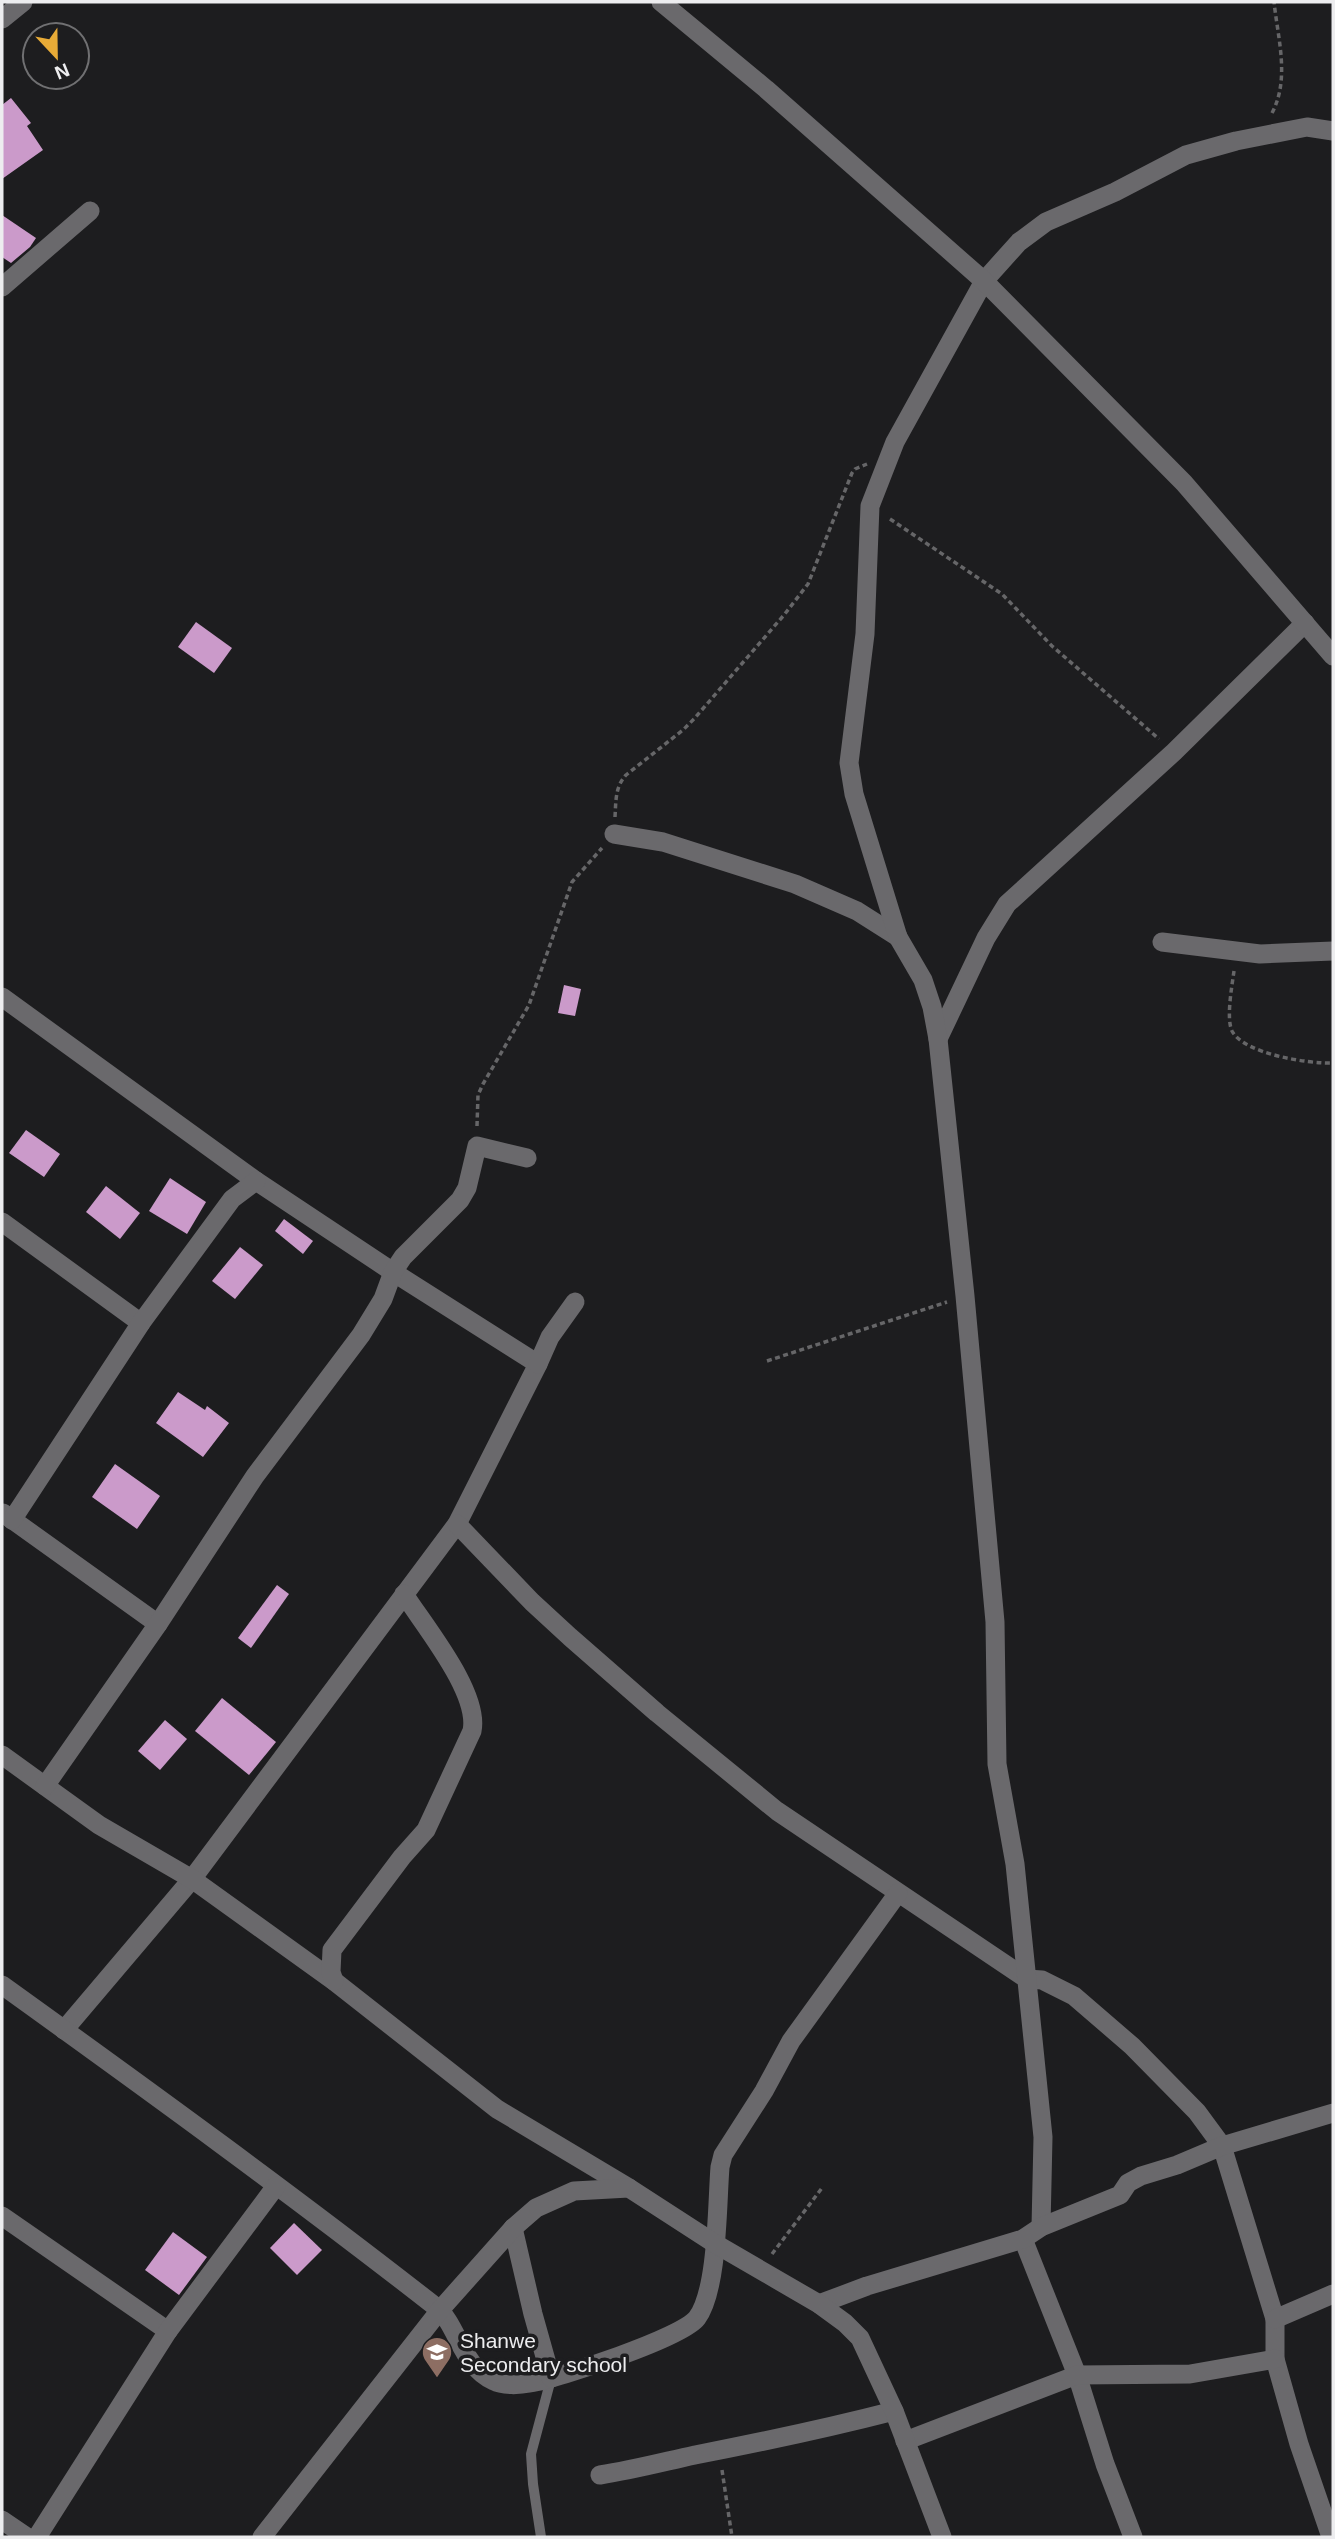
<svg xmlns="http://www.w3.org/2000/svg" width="1335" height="2539" font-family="Arial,sans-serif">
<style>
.building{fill:#cb9aca}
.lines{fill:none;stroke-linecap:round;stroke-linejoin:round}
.path{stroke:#666668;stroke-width:3.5;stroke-dasharray:5 3.5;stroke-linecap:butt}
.service{stroke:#6a696c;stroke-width:10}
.minor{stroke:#6a696c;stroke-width:19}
.tertiary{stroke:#6a696c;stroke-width:19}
.labels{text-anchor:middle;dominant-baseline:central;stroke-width:7;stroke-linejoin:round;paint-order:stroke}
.poi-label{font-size:21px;fill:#ededef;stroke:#1d1d1f;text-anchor:start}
</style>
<rect width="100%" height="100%" fill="#1d1d1f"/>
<g class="building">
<path d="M11 98 31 123 27 126 43 150 2 179V105Z"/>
<path d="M2 215 36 238 30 247 11 263 2 257Z"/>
<path d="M196 622 232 648 214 673 178 647Z"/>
<path d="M564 985 581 989 575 1016 558 1013Z"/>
<path d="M26 1130 60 1154 44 1177 9 1153Z"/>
<path d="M170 1178 206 1202 187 1234 149 1211Z"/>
<path d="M106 1186 140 1213 120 1239 86 1212Z"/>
<path d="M284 1219 313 1241 303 1254 275 1231Z"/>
<path d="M240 1247 263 1265 235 1299 212 1281Z"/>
<path d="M178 1392 205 1410 207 1406 229 1423 203 1457 156 1423Z"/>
<path d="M115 1464 160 1496 137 1529 92 1497Z"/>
<path d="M277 1585 289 1594 251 1648 238 1638Z"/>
<path d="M222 1698 276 1742 249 1775 195 1731Z"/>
<path d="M165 1720 187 1739 160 1770 138 1751Z"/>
<path d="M294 2223 322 2250 297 2275 270 2248Z"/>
<path d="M173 2232 207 2257 179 2295 145 2270Z"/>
</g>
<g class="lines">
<g class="path">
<path d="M1272 113C1290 79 1278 39 1274 2"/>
<path d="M890 519 1002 594 1052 646 1159 739"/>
<path d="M615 817C616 801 615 787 626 775L683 730 694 719 784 615 808 584 852 473 855 469 867 464"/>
<path d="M1234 971C1232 986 1226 1018 1232 1031 1244 1054 1309 1064 1333 1063"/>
<path d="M477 1126 478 1095 483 1084 529 1005 572 882 602 848"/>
<path d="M767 1361 947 1302"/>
<path d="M772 2254 822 2188"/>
<path d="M722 2470 732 2537"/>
</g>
<path class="service" d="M541 2537 533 2484 531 2454 551 2379"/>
<g class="minor">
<path d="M2 19 23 2"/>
<path d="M2 287 90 211"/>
<path d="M614 834 663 842 795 884 857 911 898 937"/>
<path d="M1162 942 1260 954 1333 951"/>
<path d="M2 997 256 1181 393 1272 538 1364 457 1524 192 1879 64 2030"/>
<path d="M938 1039 986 938 1007 904 1174 752 1305 623"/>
<path d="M2 1222 141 1323"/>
<path d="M538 1364 550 1337 575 1302"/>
<path d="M3 1513 158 1624"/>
<path d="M12 1520 141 1323 232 1199 256 1181"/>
<path d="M457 1524 532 1602 570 1637 657 1713 777 1811 1027 1979 1042 1980 1074 1996 1132 2046 1197 2112 1222 2146 1275 2319V2359L1299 2444 1331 2537"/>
<path d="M2 1755 99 1825 192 1879 334 1981 497 2109 629 2188"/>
<path d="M45 1786 158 1624 255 1476 361 1335 383 1299 393 1272 403 1257 460 1200 467 1188 477 1146 527 1158"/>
<path d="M334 1981 331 1972 332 1950 402 1857 426 1830 472 1731C480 1693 425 1627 404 1594"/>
<path d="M2 1985C148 2090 294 2196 436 2307 458 2325 461 2366 494 2381 503 2386 520 2385 530 2383 559 2378 682 2338 697 2318 718 2290 717 2204 720 2167L723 2155 764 2091 791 2041 898 1893"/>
<path d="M2 2216 168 2331"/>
<path d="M1041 2227 1043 2137 1015 1864 997 1764 995 1622 965 1296 938 1039 932 1007 923 980 898 937 854 794 849 763 865 634 870 506 895 442 984 281 1019 242 1046 222 1115 192 1186 155 1236 141 1307 127 1333 131"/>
<path d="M513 2228 533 2314 551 2378"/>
<path d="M1023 2239 1077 2375 1105 2464 1133 2537"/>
<path d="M819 2304 867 2286 1023 2239 1041 2227 1120 2195 1128 2183 1141 2176 1177 2165 1222 2146 1333 2113"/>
<path d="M1275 2319 1333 2294"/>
<path d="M905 2441 1077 2375 1190 2374 1275 2359"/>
<path d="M600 2475C633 2470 663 2462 695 2455 762 2442 828 2428 894 2411"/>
<path d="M2 2520 27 2537"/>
<path d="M37 2537 168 2331 276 2186"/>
<path d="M262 2537 440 2310 513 2228 536 2208 574 2191 629 2188 714 2243 819 2304 845 2323 860 2338 894 2411 942 2537"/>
</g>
<path class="tertiary" d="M661 2 766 89 984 281 1184 483 1333 656"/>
</g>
<defs>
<g id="school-pin" transform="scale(1.575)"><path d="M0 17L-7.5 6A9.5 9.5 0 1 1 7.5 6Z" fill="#8d6e63" stroke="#1d1d1f"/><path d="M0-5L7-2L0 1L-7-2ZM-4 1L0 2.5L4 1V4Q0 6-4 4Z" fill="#fff"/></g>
</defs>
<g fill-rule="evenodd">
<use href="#school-pin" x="437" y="2352"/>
</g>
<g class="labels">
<g class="poi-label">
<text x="460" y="2340">Shanwe<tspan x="460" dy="24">Secondary school</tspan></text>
</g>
</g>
<rect width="1335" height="2539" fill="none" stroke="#ededef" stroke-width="7"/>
<g transform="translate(56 56) rotate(158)"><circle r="33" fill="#1d1d1f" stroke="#707072" stroke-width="2"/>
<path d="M0-5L12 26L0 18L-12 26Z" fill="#e8ab37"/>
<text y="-10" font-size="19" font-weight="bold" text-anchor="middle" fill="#ededef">N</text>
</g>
</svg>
